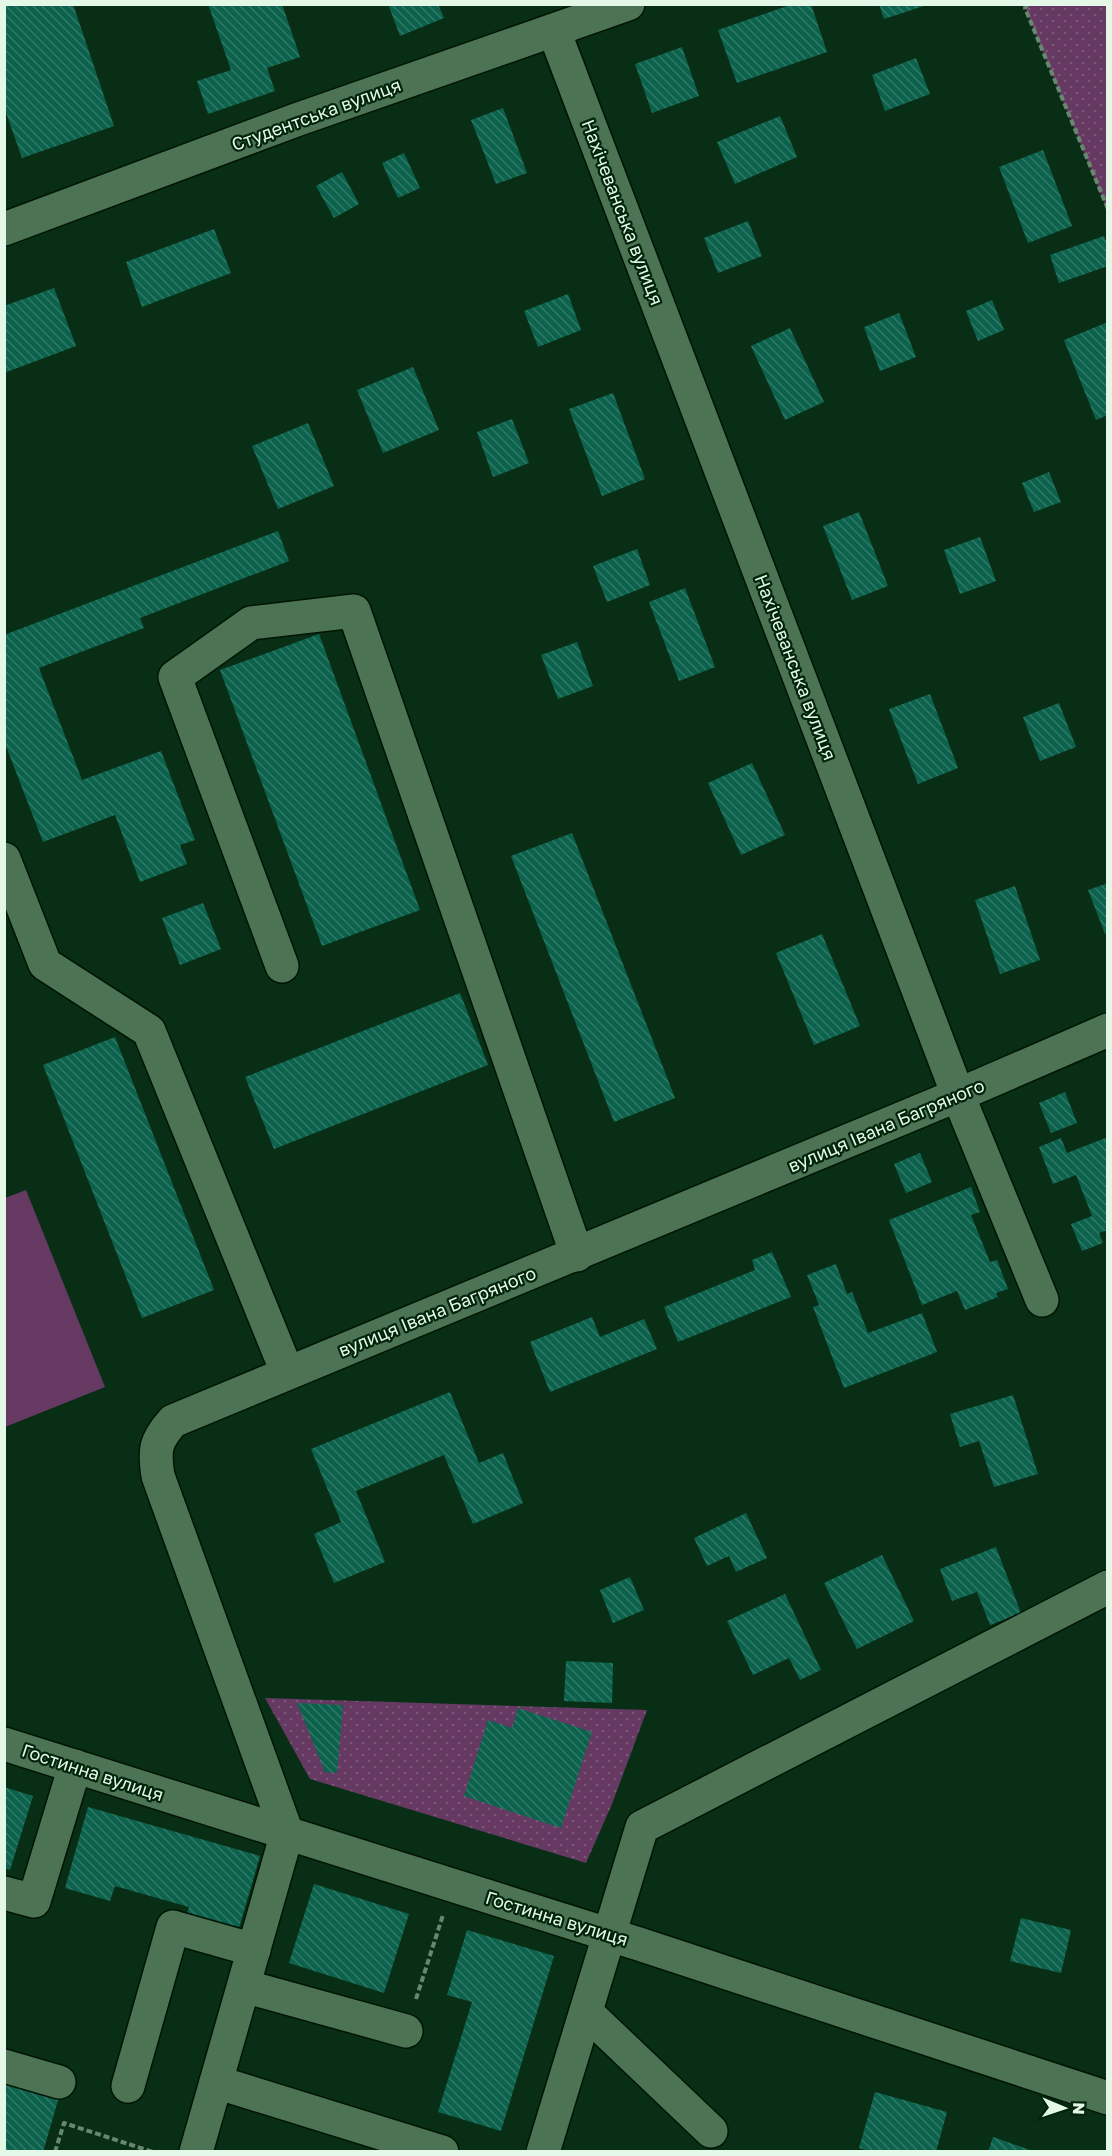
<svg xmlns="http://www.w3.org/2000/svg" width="1112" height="2156" font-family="'Golos Text',sans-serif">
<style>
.grass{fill:url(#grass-dots)}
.garden{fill:#653961}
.building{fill:url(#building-back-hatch)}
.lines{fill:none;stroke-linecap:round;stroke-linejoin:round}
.minor-casing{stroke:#001504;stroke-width:36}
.path{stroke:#688771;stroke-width:4;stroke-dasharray:6 3;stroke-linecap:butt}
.minor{stroke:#4d7355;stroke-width:33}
.labels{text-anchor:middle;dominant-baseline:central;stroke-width:4.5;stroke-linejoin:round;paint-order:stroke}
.street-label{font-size:18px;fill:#e3f8e6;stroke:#00250b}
</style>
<defs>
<pattern id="grass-dots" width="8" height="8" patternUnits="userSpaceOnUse" patternTransform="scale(1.5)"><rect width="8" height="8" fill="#653961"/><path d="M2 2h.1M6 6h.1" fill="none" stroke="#7b5678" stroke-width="1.8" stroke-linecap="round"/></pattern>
<pattern id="building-back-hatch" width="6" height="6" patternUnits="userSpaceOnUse" patternTransform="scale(1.5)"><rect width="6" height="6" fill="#0c624c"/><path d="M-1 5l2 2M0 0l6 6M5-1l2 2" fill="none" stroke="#2f7966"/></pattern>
</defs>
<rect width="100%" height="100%" fill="#082f15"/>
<g class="grass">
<path d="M1022 5H1107V209L1025 8Z"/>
<path d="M265 1698 647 1710 612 1804 586 1863 310 1779Z"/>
</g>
<path class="garden" d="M26 1190 105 1387 5 1427V1198Z"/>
<g class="building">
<path d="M4 4H73L114 126 22 158 4 107Z"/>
<path d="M208 4H282L300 57 267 68 275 91 208 114 197 81 231 70Z"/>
<path d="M388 4H438L444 18 400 36Z"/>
<path d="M793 4H811L827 52 737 83 718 30Z"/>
<path d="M879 4H927V5L884 19Z"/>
<path d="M682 47 699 96 652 113 635 64Z"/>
<path d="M916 58 930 94 885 111 872 75Z"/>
<path d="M503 108 527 173 496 184 471 120Z"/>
<path d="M780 116 797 157 735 184 717 142Z"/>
<path d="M1043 150 1072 226 1028 243 999 167Z"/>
<path d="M404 153 420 188 398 198 382 163Z"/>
<path d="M342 172 359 204 334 218 316 186Z"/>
<path d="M748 221 762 256 718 273 704 238Z"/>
<path d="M214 229 231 273 142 307 126 262Z"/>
<path d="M1104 236 1108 247V266L1059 283 1050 255Z"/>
<path d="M54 288 76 346 4 373V306Z"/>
<path d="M568 294 581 330 538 347 524 311Z"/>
<path d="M992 300 1004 330 978 341 966 311Z"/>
<path d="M899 313 916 357 880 371 864 327Z"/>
<path d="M1108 322V415L1096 420 1064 340Z"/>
<path d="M790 328 824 402 785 420 751 346Z"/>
<path d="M413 367 439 430 383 453 357 390Z"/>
<path d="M613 393 645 479 602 496 569 409Z"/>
<path d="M512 419 529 463 493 477 477 432Z"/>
<path d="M308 423 334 486 278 509 252 446Z"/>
<path d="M1049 472 1061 502 1034 512 1022 483Z"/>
<path d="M859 512 888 586 852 600 823 526Z"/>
<path d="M278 531 289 561 140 618 144 628 39 668 82 780 161 751 195 840 180 845 187 864 140 882 115 815 43 842 4 741V635Z"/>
<path d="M980 537 996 581 960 594 944 550Z"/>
<path d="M637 549 650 585 607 602 593 566Z"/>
<path d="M685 588 715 667 679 681 649 602Z"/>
<path d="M319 634 420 910 322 946 220 670Z"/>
<path d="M577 642 593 686 558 699 541 655Z"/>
<path d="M930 694 958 768 918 784 889 709Z"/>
<path d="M1059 703 1076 747 1040 761 1023 717Z"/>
<path d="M752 763 785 835 741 855 708 783Z"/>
<path d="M572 833 675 1098 614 1122 511 856Z"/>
<path d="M1108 883V933L1105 934 1088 890Z"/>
<path d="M1015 886 1040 960 1000 974 975 900Z"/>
<path d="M203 903 221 949 180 965 162 918Z"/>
<path d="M822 934 860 1026 814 1045 776 953Z"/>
<path d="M460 993 488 1065 274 1149 245 1077Z"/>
<path d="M115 1037 214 1290 142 1318 43 1065Z"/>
<path d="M1065 1092 1077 1123 1051 1133 1039 1103Z"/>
<path d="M1108 1137V1230L1099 1233 1103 1243 1082 1251 1071 1224 1092 1216 1076 1175 1053 1184 1039 1147 1061 1138 1067 1153Z"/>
<path d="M920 1153 932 1182 906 1193 894 1164Z"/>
<path d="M971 1187 980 1212 971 1215 990 1262 997 1260 1008 1289 996 1293 998 1297 965 1310 957 1291 922 1305 889 1220Z"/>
<path d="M772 1252 791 1297 678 1342 664 1307 755 1270 752 1260Z"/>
<path d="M836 1264 847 1294 852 1292 868 1333 922 1313 937 1352 844 1388 813 1307 819 1305 807 1275Z"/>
<path d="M592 1317 600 1337 644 1319 657 1349 550 1392 530 1342Z"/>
<path d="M450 1392 479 1463 503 1453 523 1503 473 1524 444 1455 356 1491 385 1562 334 1583 314 1534 341 1522 311 1449Z"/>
<path d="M1013 1395 1038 1474 994 1487 979 1441 960 1447 950 1414Z"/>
<path d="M746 1513 767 1558 736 1572 729 1556 707 1566 694 1538Z"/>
<path d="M996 1547 1021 1613 990 1625 977 1592 952 1601 940 1569Z"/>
<path d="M882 1555 914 1621 857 1649 824 1583Z"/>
<path d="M630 1577 644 1610 613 1623 600 1590Z"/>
<path d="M785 1594 821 1670 800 1680 789 1658 753 1675 727 1621Z"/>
<path d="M566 1661 613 1663 612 1703 564 1701Z"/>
<path d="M297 1703 343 1705 337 1773 325 1772Z"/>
<path d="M518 1708 592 1732 561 1828 464 1796 488 1720 512 1728Z"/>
<path d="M4 1787 33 1796 10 1870 4 1868Z"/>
<path d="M88 1807 260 1856 237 1935 185 1920 189 1907 115 1886 110 1901 65 1888Z"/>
<path d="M314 1884 409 1914 384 1993 289 1963Z"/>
<path d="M1021 1918 1071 1930 1061 1973 1010 1961Z"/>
<path d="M467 1930 554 1956 501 2131 438 2112 472 2002 447 1995Z"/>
<path d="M4 2082 59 2097 43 2152H4Z"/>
<path d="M875 2092 947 2112 936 2152H871L859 2148Z"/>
<path d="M993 2137 1033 2151V2152H988Z"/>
</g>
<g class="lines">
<g class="minor-casing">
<g id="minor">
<path d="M554 31 958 1095 1042 1300"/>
<path d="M4 229 296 120 628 4"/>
<path d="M4 859 45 964 149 1031 287 1372"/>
<path d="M282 966 175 677 251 623 354 611 577 1255"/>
<path d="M4 1744 639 1944 1108 2098"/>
<path d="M4 1893 34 1901 75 1766"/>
<path d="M244 1986 406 2031"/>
<path d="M586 2012 711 2131"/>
<path d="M4 2066 59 2082"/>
<path d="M216 2082 287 1833 158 1476C154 1450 155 1441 173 1421L958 1095 1108 1030"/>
<path d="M128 2086 173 1927 254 1950"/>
<path d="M196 2152 216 2082 442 2152"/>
<path d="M543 2152 642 1827 1108 1587"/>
</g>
</g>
<g class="path">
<path d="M1028 4 1025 8 1108 209"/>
<path d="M416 1999 443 1915"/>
<path d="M55 2152 64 2123 153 2152"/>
</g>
<use href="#minor" class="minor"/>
</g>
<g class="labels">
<g class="street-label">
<text transform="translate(316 114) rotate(-20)">Студентська вулиця</text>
<text transform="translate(623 212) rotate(69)">Нахічеванська вулиця</text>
<text transform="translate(796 667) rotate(69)">Нахічеванська вулиця</text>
<text transform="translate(886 1125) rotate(-23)">вулиця Івана Багряного</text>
<text transform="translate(437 1311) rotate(-22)">вулиця Івана Багряного</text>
<text transform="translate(93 1772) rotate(18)">Гостинна вулиця</text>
<text transform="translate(557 1918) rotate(17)">Гостинна вулиця</text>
</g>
</g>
<rect width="1112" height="2156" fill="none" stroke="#e3f8e6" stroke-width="12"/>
<g transform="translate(1064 2108) rotate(92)" stroke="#00250b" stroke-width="4.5" paint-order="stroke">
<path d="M0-4.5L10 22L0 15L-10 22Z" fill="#e3f8e6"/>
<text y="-9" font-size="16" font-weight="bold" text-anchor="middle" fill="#e3f8e6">N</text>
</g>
</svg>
